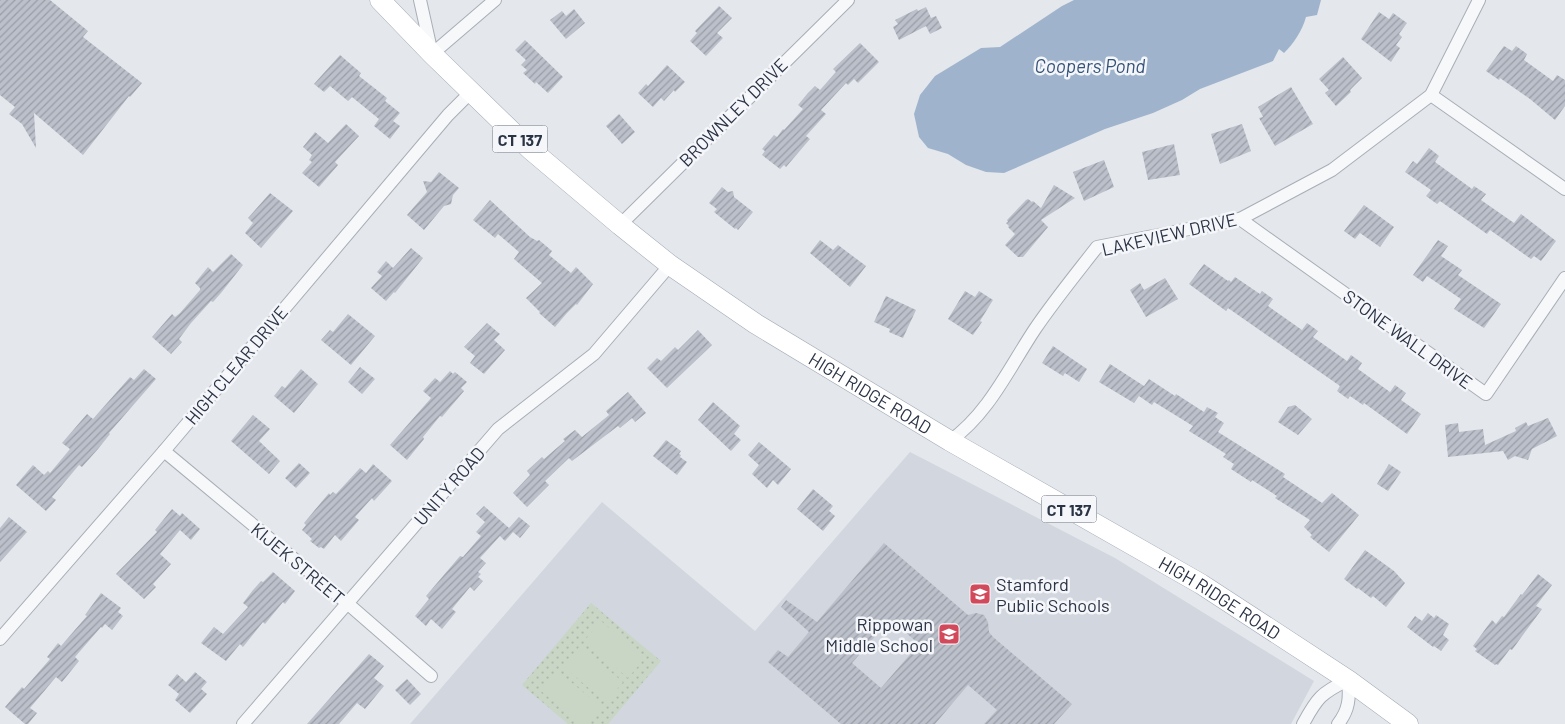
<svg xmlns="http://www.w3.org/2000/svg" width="1565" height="724" font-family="Barlow,sans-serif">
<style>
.built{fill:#d2d6de}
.grass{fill:url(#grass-dots)}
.garden{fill:#c9d6c5}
.water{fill:#9fb4cc}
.building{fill:url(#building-hatch);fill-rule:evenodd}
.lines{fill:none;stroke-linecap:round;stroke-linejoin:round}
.street-casing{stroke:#a9aeb7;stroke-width:14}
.primary-casing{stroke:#a3abb8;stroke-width:21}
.street{stroke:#f7f8fa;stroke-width:12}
.primary{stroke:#fff;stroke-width:20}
.labels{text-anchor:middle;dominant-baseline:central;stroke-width:5;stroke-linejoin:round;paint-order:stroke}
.shield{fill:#f4f6f9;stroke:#676e7b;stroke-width:1}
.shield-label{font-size:16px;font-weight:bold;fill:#2b3445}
.street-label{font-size:18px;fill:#2b3445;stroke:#f4f6f9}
.poi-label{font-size:18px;fill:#2b3445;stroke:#f4f6f9;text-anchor:start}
.water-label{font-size:19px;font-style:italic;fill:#34527a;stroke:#f4f6f9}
</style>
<defs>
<pattern id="grass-dots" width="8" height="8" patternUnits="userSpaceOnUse" patternTransform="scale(1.25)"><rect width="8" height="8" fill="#c9d6c5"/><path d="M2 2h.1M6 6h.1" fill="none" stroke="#adb8ab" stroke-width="1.8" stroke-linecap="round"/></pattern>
<pattern id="building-hatch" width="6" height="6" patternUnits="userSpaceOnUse" patternTransform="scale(1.25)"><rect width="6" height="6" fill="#bbc0ca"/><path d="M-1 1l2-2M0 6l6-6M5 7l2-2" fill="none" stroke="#989da6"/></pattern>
</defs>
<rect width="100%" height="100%" fill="#e4e7ec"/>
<path class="built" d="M910 452 1115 558 1314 681 1291 724H410L602 502 755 631Z"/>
<path class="grass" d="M591 603 661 661 608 724H568L522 685Z"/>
<g class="garden">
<path d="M601 621 645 658 628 678 584 641Z"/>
<path d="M580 646 623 682 606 703 563 666Z"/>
<path d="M558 671 602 708 588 724H581L541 691Z"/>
</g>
<path class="water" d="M1074 0H1321L1317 15 1306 17C1302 31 1294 43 1284 53L1279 49 1273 61 1200 89 1182 100 1153 113 1105 129 1004 173 986 172 966 165 948 154 928 148 919 137 914 114 920 95 935 76 981 48 1000 47 1062 6Z"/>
<g class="building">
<path d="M0 0H50L88 31 83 37 142 83 130 97 129 96 83 155 34 113 36 148 22 124 9 114 15 107 0 95Z"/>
<path d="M719 6 732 18 717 33 723 38 706 56 690 41 697 33 695 31Z"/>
<path d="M926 7 931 18 936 16 942 28 930 34 926 26 899 40 893 27 898 24 895 20 917 9 918 11Z"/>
<path d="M574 9 585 23 566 39 550 20 562 11 566 16Z"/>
<path d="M1379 12 1389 19 1393 13 1407 23 1399 34 1402 37 1396 45 1400 48 1391 62 1361 39Z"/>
<path d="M525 40 563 77 548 93 536 82 535 84 523 73 527 70 521 65 526 60 515 50Z"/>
<path d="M860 43 879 62 858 83 854 79 848 85 846 83 821 110 826 114 806 136 810 139 786 167 784 165 780 169 762 155 765 151 762 149 774 135 777 137 783 129 784 130 803 109 798 105 808 93 815 86 820 90 836 72 833 69Z"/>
<path d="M1504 46 1512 51 1516 46 1527 54 1524 60 1553 81 1557 75 1565 80V106L1555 120 1530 99 1500 78 1499 80 1486 71Z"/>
<path d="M340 55 361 73 359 76 387 98 385 101 400 113 393 121 400 126 390 139 374 126 379 119 352 97 348 101 330 86 324 92 314 84Z"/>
<path d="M1343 57 1362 78 1350 90 1351 92 1336 106 1325 93 1329 90 1319 79Z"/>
<path d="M667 65 685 82 675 92 674 90 664 101 661 98 653 107 638 93 646 84 648 86Z"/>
<path d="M1291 87 1313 124 1275 146 1259 118 1263 117 1258 107Z"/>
<path d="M619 114 635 132 622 144 606 126Z"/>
<path d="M346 124 359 136 335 162 338 165 319 187 302 173 312 162 309 160 312 155 303 147 315 132 328 143Z"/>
<path d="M1242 124 1251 151 1220 164 1211 134Z"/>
<path d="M1174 144 1180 175 1148 180 1142 152Z"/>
<path d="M1429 148 1439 156 1435 162 1472 189 1474 186 1486 194 1481 200 1514 223 1521 214 1556 241 1541 261 1534 256 1531 259 1490 230 1487 234 1440 201 1437 204 1426 196 1431 190 1405 172 1413 161 1417 164Z"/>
<path d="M1104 160 1114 187 1084 201 1073 172Z"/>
<path d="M439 172 459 188 453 195 451 204 444 206 424 230 407 215 427 192 423 181 431 182Z"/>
<path d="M1054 185 1075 198 1041 220 1048 227 1023 257H1018L1005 245 1015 234 1008 227 1009 226 1006 223 1008 222 1007 220 1026 200 1028 199 1032 202 1033 201 1041 208Z"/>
<path d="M722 187 728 192 733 191 734 197 753 212 738 230 736 228 735 229 714 212 717 209 709 203Z"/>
<path d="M270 193 293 211 261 248 245 233 253 223 248 218Z"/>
<path d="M490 200 530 237 537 241 539 240 552 251 549 255 571 273 576 267 593 284 577 305 576 304 567 313 555 327 539 313 540 312 526 298 542 283 514 259 519 252 498 234 495 238 473 220Z"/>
<path d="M1364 205 1394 227 1380 247 1360 233 1355 239 1344 231Z"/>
<path d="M820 240 833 250 838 245 866 266 850 287 810 253Z"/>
<path d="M1438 240 1448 246 1441 256 1462 270 1458 275 1501 304 1484 328 1454 309 1461 299 1427 276 1423 282 1413 275Z"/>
<path d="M411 248 423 258 395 293 394 292 386 301 371 288 382 276 377 272 386 261 393 268Z"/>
<path d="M231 254 243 265 221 293 213 302 211 301 191 323 179 339 182 342 171 354 152 337 172 314 175 317 180 313 200 290V288L195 283 208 267 213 272Z"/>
<path d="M1204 264 1228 281 1229 280 1231 282 1235 277 1260 294 1262 291 1273 299 1268 306 1302 330 1307 323 1318 331 1313 337 1347 361 1351 355 1362 363 1358 369 1390 392 1395 385 1406 393 1401 400 1421 414 1407 434 1364 403 1363 405 1350 396 1348 399 1337 391 1340 386 1228 308 1226 311 1189 284Z"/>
<path d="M1165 278 1178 299 1146 317 1130 290 1140 283 1144 290Z"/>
<path d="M965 291 975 297 979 291 993 300 980 321 982 322 973 335 948 319Z"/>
<path d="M886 296 916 310 903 338 889 332 890 329 874 322Z"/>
<path d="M348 314 375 336 351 365 321 340 330 330 333 332Z"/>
<path d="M487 323 500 334 494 340 505 350 484 374 470 363 475 356 464 347Z"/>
<path d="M698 330 712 345 667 388 647 368 657 358 661 361 675 347 678 350Z"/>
<path d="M1053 346 1087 369 1079 382 1065 373 1063 376 1042 363Z"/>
<path d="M1110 364 1144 386 1149 379 1175 396 1176 394 1204 412 1207 407 1218 413 1215 417 1224 423 1218 432 1285 474 1283 477 1322 503 1332 493 1359 515 1329 552 1310 537 1312 535 1304 527 1310 520 1275 498 1277 496 1252 480 1251 482 1231 469 1234 464 1223 457 1226 454 1189 431 1193 426 1154 402 1152 405 1139 396 1134 403 1099 382Z"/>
<path d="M360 367 375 379 362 394 348 382Z"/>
<path d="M144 369 156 379 109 433 110 434 98 449 82 467 79 465 52 497 56 500 46 511 16 485 33 465 44 475 48 471 50 473 70 449 62 443 87 414 93 419 130 377 134 380Z"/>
<path d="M301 369 318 384 294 413 274 396 282 386 285 388Z"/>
<path d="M450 371 453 374 455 372 467 382 461 388 464 391 442 417 440 416 423 437 424 439 407 460 390 445 431 398 423 391 435 378 440 382Z"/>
<path d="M628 392 646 413 635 422 632 418 620 428 618 426 572 461 569 458 545 481 549 485 527 507 513 493 530 475 527 471 542 457 544 459 565 441 563 439 575 430 582 437 609 415 606 411Z"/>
<path d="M713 402 740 426 734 434 741 440 731 451 698 420Z"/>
<path d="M1295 405 1312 419 1298 435 1278 422 1288 407Z"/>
<path d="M253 415 270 429 259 441 280 461 269 474 231 441Z"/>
<path d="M1548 418 1557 436 1532 449 1528 460 1515 456 1508 460 1503 451 1448 457 1445 425 1458 423 1459 432 1483 429 1485 445 1516 431 1515 428 1526 422 1528 426Z"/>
<path d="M666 440 681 451 679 454 681 455 680 457 687 462 677 475 653 456Z"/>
<path d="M759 442 791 469 778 485 773 480 767 488 752 474 759 465 748 455Z"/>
<path d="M299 463 310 473 296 488 285 478Z"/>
<path d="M373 464 392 481 374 501 372 498 355 517 359 520 341 541 335 535 324 549 321 547 319 548 310 541 312 539 302 530 306 525 304 523 329 493 330 495 333 492 336 494 360 468 366 473Z"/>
<path d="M1389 464 1401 472 1388 491 1377 484Z"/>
<path d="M813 489 833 506 829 511 835 516 823 531 797 509Z"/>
<path d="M484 506 509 528 519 517 530 526 520 538 513 532 505 541 500 536 480 558 486 563 478 572 481 574 478 577 483 581 474 591 470 587 452 609 456 612 442 629 431 619 426 626 415 616 429 599 426 596 460 556 463 557 481 536 476 532 485 522 476 514Z"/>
<path d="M172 509 180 516 182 513 200 529 191 540 180 530 160 554 171 564 153 584 156 587 144 599 116 574 157 532 155 530Z"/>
<path d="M9 517 27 532 0 562V528Z"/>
<path d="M884 543 968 615 976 613 984 615 988 622 989 632 993 637 1072 704 1054 724H984L997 710 968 685 935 724H841L768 662 778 650 788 657 809 632 781 607 786 600 817 622ZM890 619 919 644 881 688 852 663Z"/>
<path d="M1365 550 1394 571 1405 583 1386 607 1373 596 1371 598 1358 588 1357 589 1344 579Z"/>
<path d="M273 572 295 591 285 604 283 602 265 624 263 622 243 647 240 644 226 661 201 643 214 627 223 634 248 607 243 603 253 590 261 581 263 582Z"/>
<path d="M1538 574 1552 585 1536 606 1542 609 1512 650 1510 649 1498 665 1496 664 1495 665 1475 651 1477 649 1473 646 1492 620 1496 624 1502 616 1504 617 1521 594 1522 595Z"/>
<path d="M101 593 121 608 118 612 123 616 112 630 105 624 102 628 101 627 75 657 79 661 62 682 56 677 30 708 37 713 28 724H25L5 707 22 687 24 689 50 659 47 657 58 643 61 646 87 616 85 615Z"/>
<path d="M1428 613 1434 618 1436 615 1449 624 1443 635 1449 640 1441 651 1434 646 1433 647 1407 627 1415 616 1422 621Z"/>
<path d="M369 654 384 666 374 678 384 686 365 709 357 703 339 724H307Z"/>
<path d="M195 672 207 682 201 689 207 694 190 713 175 700 179 694 168 685 177 674 186 682Z"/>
<path d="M407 679 421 694 410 705 395 690Z"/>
</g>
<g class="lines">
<g class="street-casing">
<g id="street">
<path d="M420 0 432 54 495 0"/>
<path d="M1431 95 1565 189"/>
<path d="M1240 219 1486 394 1565 278"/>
<path d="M620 225 848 0"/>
<path d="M950 441C989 413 1009 368 1035 329 1054 301 1076 274 1097 247L1240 219 1332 170 1431 95 1479 0"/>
<path d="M164 451 347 603 431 676"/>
<path d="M0 639 164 451 448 115 472 91"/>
<path d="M243 724 498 429 594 354 670 265"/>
<path d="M1303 724C1317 698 1321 693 1348 680 1350 698 1349 710 1338 724"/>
</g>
</g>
<g class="primary-casing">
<g id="primary">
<path id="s1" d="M380 0 432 54 530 149 620 225 670 265 756 324 950 441 1201 584 1348 680 1408 724"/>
</g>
</g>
<use href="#street" class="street"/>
<use href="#primary" class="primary"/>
</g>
<defs>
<g id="school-square" transform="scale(1.125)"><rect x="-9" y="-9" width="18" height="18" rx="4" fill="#d1495b" stroke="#f4f6f9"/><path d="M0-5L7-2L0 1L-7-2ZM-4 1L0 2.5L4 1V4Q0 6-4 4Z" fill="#fff"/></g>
</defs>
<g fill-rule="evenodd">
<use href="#school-square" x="980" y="594"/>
<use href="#school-square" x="949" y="634"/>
</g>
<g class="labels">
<g class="shield">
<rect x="492.5" y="125.5" width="55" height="27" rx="4"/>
<rect x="1041.5" y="495.5" width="55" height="27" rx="4"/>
</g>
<g class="shield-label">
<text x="520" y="139">CT 137</text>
<text x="1069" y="509">CT 137</text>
</g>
<g class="street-label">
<text transform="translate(733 112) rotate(-45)">BROWNLEY DRIVE</text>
<text transform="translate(1169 234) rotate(-13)">LAKEVIEW DRIVE</text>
<text transform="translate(1408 339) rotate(36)">STONE WALL DRIVE</text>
<text transform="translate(236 365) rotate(-50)">HIGH CLEAR DRIVE</text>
<text stroke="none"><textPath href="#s1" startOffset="631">HIGH RIDGE ROAD</textPath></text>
<text transform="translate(449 486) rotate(-49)">UNITY ROAD</text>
<text transform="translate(298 563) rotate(40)">KIJEK STREET</text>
<text stroke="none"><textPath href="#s1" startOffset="1036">HIGH RIDGE ROAD</textPath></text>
</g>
<g class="poi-label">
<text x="996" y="584">Stamford<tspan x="996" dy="21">Public Schools</tspan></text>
<text x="933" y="624" text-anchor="end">Rippowan<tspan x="933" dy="21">Middle School</tspan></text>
</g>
<g class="water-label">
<text x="1090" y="65">Coopers Pond</text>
</g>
</g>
</svg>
